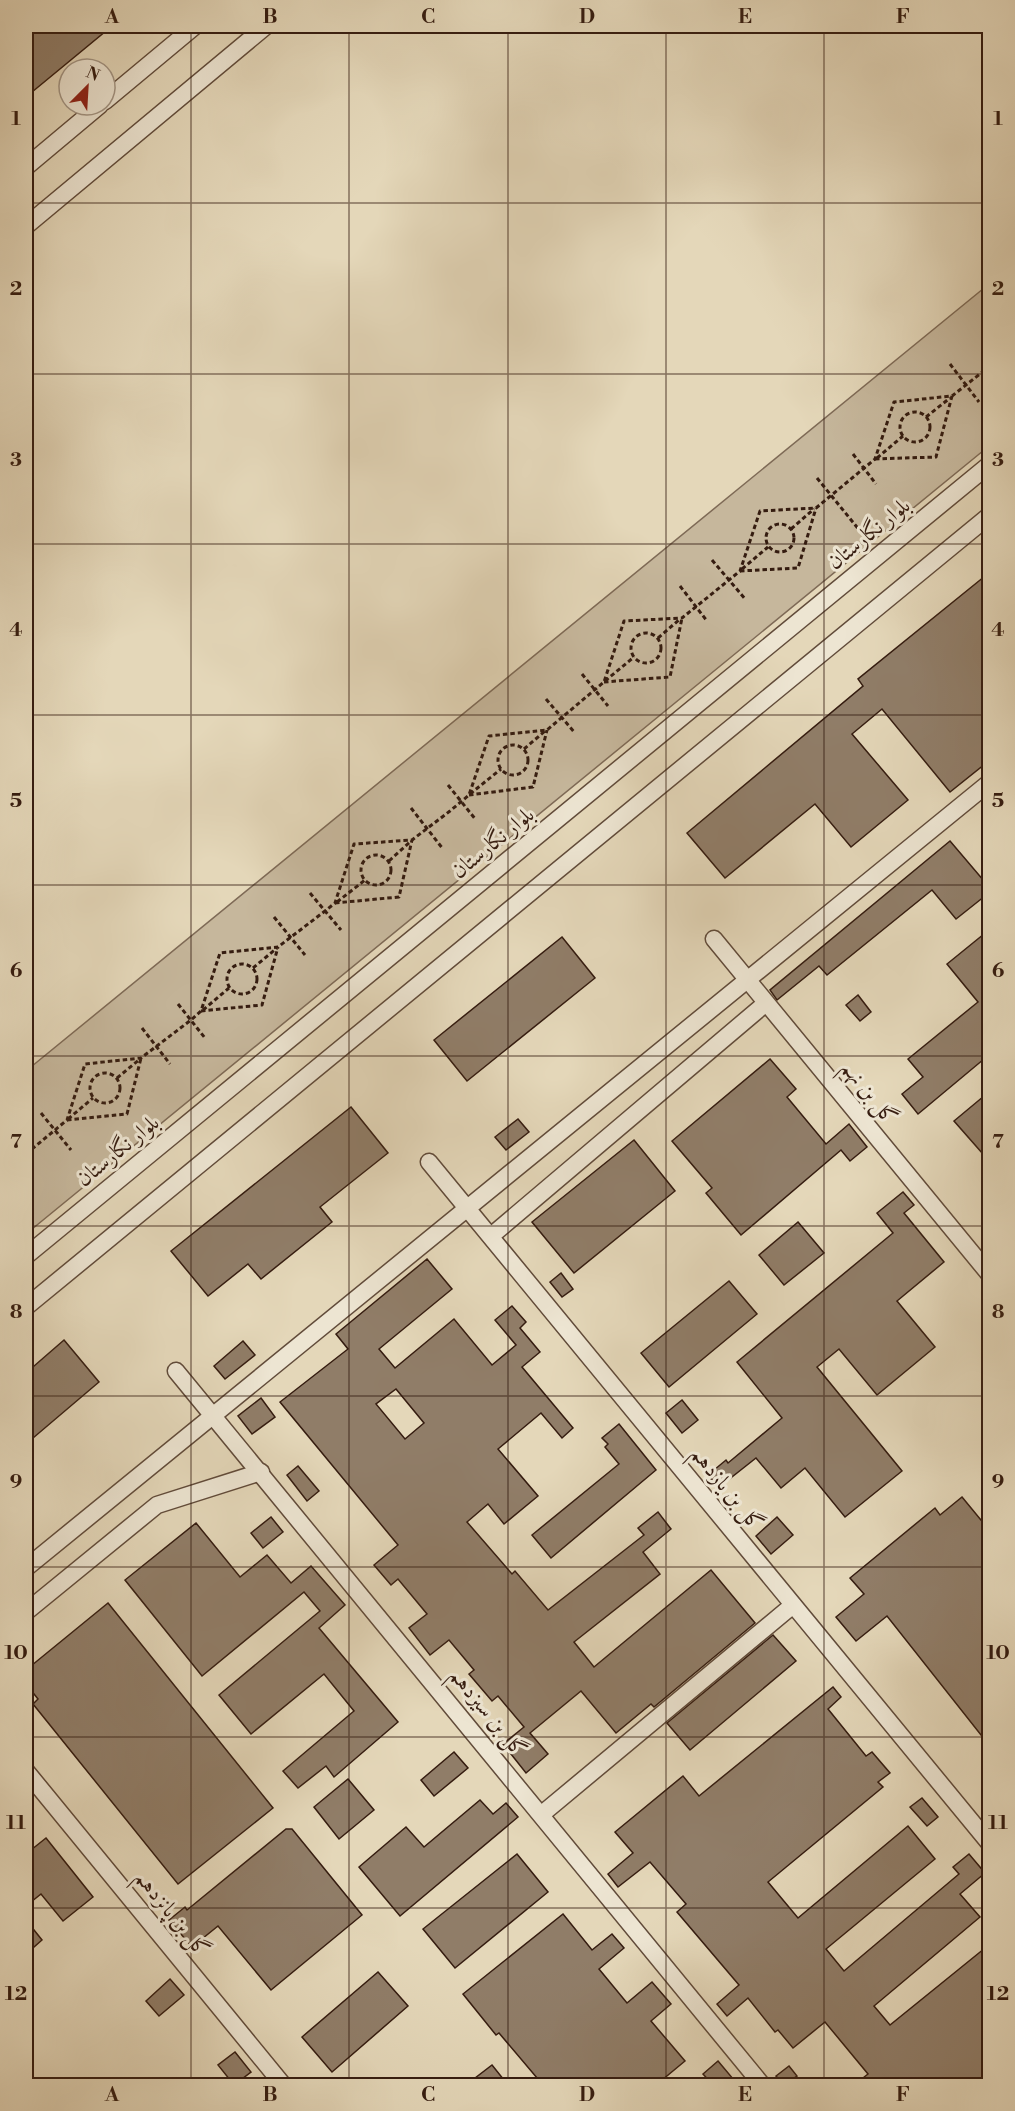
<svg xmlns="http://www.w3.org/2000/svg" width="1015" height="2111" font-family="'Libre Bodoni',Amiri,serif">
<style>
.green{fill:#c6b79c;stroke:#7e6a56;stroke-width:1.5}
.building{fill:#907d68;stroke:#351c10;stroke-width:1.5;fill-rule:evenodd}
.lines{fill:none;stroke-linecap:round;stroke-linejoin:round}
.minor-casing{stroke:#614b3a;stroke-width:19}
.path{stroke:#351c10;stroke-width:3;stroke-dasharray:4.5 3;stroke-linecap:butt}
.minor{stroke:#ede5d2;stroke-width:16}
.grid{fill:none;stroke:#351c10;stroke-width:1.5;stroke-opacity:0.55}
.labels{text-anchor:middle;dominant-baseline:central;stroke-width:6;stroke-linejoin:round;paint-order:stroke}
.street-label{font-size:22px;fill:#351c10;stroke:#ede5d2}
.neatline{fill:none;stroke:#351c10;stroke-width:2}
.grid-label{font-size:20px;text-anchor:middle;font-weight:bold;fill:#351c10}
</style>
<rect width="100%" height="100%" fill="#e4d7b9"/>
<filter id="stains"><feTurbulence type="fractalNoise" baseFrequency=".00333" numOctaves="4"/><feColorMatrix values="0 0 0 0 .2 0 0 0 0 .09 0 0 0 0 .02 0 0 0 .5 -.17"/></filter>
<radialGradient id="worn" r=".72"><stop offset=".6" stop-color="#630" stop-opacity="0"/><stop offset="1" stop-color="#630" stop-opacity=".3"/></radialGradient>
<path class="green" d="M989 284V446L26 1234V1071Z"/>
<g class="building">
<path d="M26 26H112L26 97Z"/>
<path d="M990 572V760L950 792 882 709 852 734 908 800 851 847 815 804 725 878 687 833 863 686 858 679Z"/>
<path d="M950 841 990 888V892L956 919 932 890 827 975 819 966 777 1000 770 990Z"/>
<path d="M984 934 990 941V1054L918 1114 902 1094 923 1077 908 1059 978 1002 947 964Z"/>
<path d="M562 937 595 978 467 1081 434 1040Z"/>
<path d="M858 995 871 1012 860 1021 846 1005Z"/>
<path d="M770 1059 796 1089 787 1097 826 1144 849 1124 867 1147 850 1161 841 1150 741 1235 706 1193 712 1188 672 1141Z"/>
<path d="M990 1091V1162L954 1121Z"/>
<path d="M351 1107 388 1153 320 1207 332 1222 261 1279 248 1264 208 1296 171 1251Z"/>
<path d="M518 1119 529 1132 506 1150 495 1137Z"/>
<path d="M634 1140 675 1191 574 1273 532 1222Z"/>
<path d="M903 1192 914 1205 904 1213 944 1262 897 1301 935 1347 877 1395 839 1349 817 1367 902 1471 845 1517 805 1468 781 1488 756 1458 718 1488 708 1475 726 1460 728 1463 782 1418 737 1362 893 1233 877 1213Z"/>
<path d="M798 1222 824 1253 784 1285 759 1255Z"/>
<path d="M427 1259 452 1289 379 1349 395 1368 454 1319 492 1365 516 1345 495 1320 512 1306 526 1322 520 1328 540 1352 522 1367 573 1428 562 1438 541 1413 498 1449 538 1496 504 1524 488 1504 467 1522 512 1574 515 1571 548 1610 644 1535 638 1528 658 1512 671 1529 643 1552 660 1574 574 1642 594 1667 711 1570 755 1623 654 1707 651 1704 616 1733 581 1691 530 1733 548 1754 526 1773 503 1744 524 1727 498 1696 492 1701 469 1674 474 1670 449 1640 430 1655 409 1628 427 1614 398 1579 391 1585 374 1565 398 1545 280 1402 348 1349 336 1334ZM396 1389 424 1423 405 1439 376 1404Z"/>
<path d="M561 1273 573 1289 562 1297 550 1282Z"/>
<path d="M729 1281 757 1314 669 1387 641 1353Z"/>
<path d="M64 1340 99 1382 26 1444V1373Z"/>
<path d="M243 1341 255 1355 225 1379 214 1366Z"/>
<path d="M261 1398 275 1417 252 1434 238 1416Z"/>
<path d="M682 1400 698 1420 682 1433 666 1413Z"/>
<path d="M619 1424 656 1470 551 1558 532 1535 619 1464 605 1447 608 1444 602 1438Z"/>
<path d="M298 1466 319 1491 307 1501 287 1475Z"/>
<path d="M962 1497 990 1531V1728L981 1735 887 1616 856 1641 836 1617 864 1594 850 1578 935 1508 940 1515Z"/>
<path d="M271 1517 283 1532 263 1548 251 1533Z"/>
<path d="M777 1517 793 1535 771 1554 756 1536Z"/>
<path d="M196 1523 240 1577 267 1555 291 1583 311 1566 345 1605 319 1628 398 1722 334 1777 326 1766 298 1788 283 1771 354 1711 324 1674 251 1734 219 1695 320 1611 304 1592 202 1676 125 1580Z"/>
<path d="M108 1603 273 1808 178 1884 33 1704 38 1699 26 1684V1670Z"/>
<path d="M773 1635 796 1661 690 1750 667 1723Z"/>
<path d="M833 1687 841 1697 828 1709 866 1756 872 1752 890 1773 878 1782 883 1787 768 1882 798 1918 908 1826 935 1859 826 1949 844 1971 959 1874 953 1867 969 1854 985 1873 960 1894 980 1917 874 2006 890 2025 990 1944V2080L982 2085H854L868 2074 825 2022 793 2048 778 2030 775 2032 748 1998 727 2016 717 2004 739 1985 677 1912 686 1904 650 1862 618 1887 608 1874 633 1853 615 1832 683 1776 699 1796Z"/>
<path d="M454 1752 468 1768 434 1796 421 1780Z"/>
<path d="M348 1779 374 1810 339 1839 314 1807Z"/>
<path d="M922 1798 938 1817 927 1826 910 1807Z"/>
<path d="M480 1800 493 1814 506 1803 518 1817 400 1916 359 1867 406 1827 424 1847Z"/>
<path d="M286 1829H292L362 1915 271 1990 218 1926 192 1947 169 1920 185 1907 187 1910Z"/>
<path d="M46 1838 93 1897 63 1921 41 1894 26 1906V1854Z"/>
<path d="M517 1854 548 1892 455 1968 423 1929Z"/>
<path d="M563 1914 592 1950 612 1934 624 1948 599 1969 627 2003 652 1982 671 2004 651 2021 685 2061 656 2085H543L499 2033 496 2035 463 1994Z"/>
<path d="M26 1920 42 1940 26 1954Z"/>
<path d="M378 1972 408 2006 332 2072 302 2037Z"/>
<path d="M170 1979 184 1995 159 2016 146 2001Z"/>
<path d="M235 2052 251 2072 234 2085 218 2065Z"/>
<path d="M718 2061 734 2080 727 2085H713L703 2074Z"/>
<path d="M492 2065 508 2085H466Z"/>
<path d="M789 2066 797 2076 784 2085 776 2076Z"/>
</g>
<g class="lines">
<g class="minor-casing">
<g id="minor">
<path d="M105 101 195 26"/>
<path d="M26 167 100 105"/>
<path d="M26 226 266 26"/>
<path d="M714 939 990 1275"/>
<path d="M429 1162 990 1844"/>
<path d="M491 1236 766 1003"/>
<path d="M26 1256 990 464"/>
<path d="M26 1307 990 515"/>
<path d="M176 1371 763 2086"/>
<path d="M26 1568 990 782"/>
<path d="M26 1612 157 1505 261 1472"/>
<path d="M26 1771 284 2086"/>
<path d="M542 1814 793 1605"/>
</g>
</g>
<g class="path">
<path d="M985 340 990 346"/>
<path d="M950 364 979 402"/>
<circle cx="915" cy="427" r="15"/>
<path d="M926 417 950 398"/>
<path d="M853 454 876 484"/>
<path d="M877 458 903 436"/>
<path d="M875 459 936 457 952 396"/>
<path d="M817 478 869 542"/>
<circle cx="780" cy="538" r="14"/>
<path d="M791 529 814 509"/>
<path d="M712 560 746 600"/>
<path d="M742 569 768 547"/>
<path d="M740 571 798 568 816 508"/>
<path d="M680 586 707 621"/>
<circle cx="646" cy="648" r="15"/>
<path d="M658 638 680 619"/>
<path d="M582 674 608 706"/>
<path d="M605 681 634 657"/>
<path d="M604 682 670 677 682 618"/>
<path d="M546 699 575 733"/>
<circle cx="513" cy="760" r="15"/>
<path d="M524 749 545 731"/>
<path d="M448 785 476 820"/>
<path d="M470 794 501 769"/>
<path d="M469 795 533 787 547 730"/>
<path d="M411 808 443 849"/>
<circle cx="376" cy="870" r="15"/>
<path d="M389 861 411 841"/>
<path d="M310 893 341 930"/>
<path d="M337 902 365 880"/>
<path d="M335 903 399 897 412 840"/>
<path d="M274 917 305 955"/>
<circle cx="242" cy="979" r="15"/>
<path d="M253 968 277 948"/>
<path d="M178 1004 205 1038"/>
<path d="M203 1010 229 988"/>
<path d="M201 1011 262 1005 278 947"/>
<path d="M142 1028 170 1064"/>
<circle cx="105" cy="1088" r="15"/>
<path d="M117 1078 140 1059"/>
<path d="M41 1113 71 1150"/>
<path d="M68 1119 93 1098"/>
<path d="M67 1120 127 1114 141 1058"/>
<path d="M26 1154 67 1120 85 1064 141 1058 191 1020 201 1011 220 953 278 947 325 911 335 903 354 844 412 840 450 811 469 795 489 736 547 730 604 682 624 621 682 618 729 580 740 571 760 511 816 508 875 459 894 402 952 396 990 366"/>
<path d="M26 1170 31 1176"/>
</g>
<use href="#minor" class="minor"/>
</g>
<path class="grid" d="M191 26V2086M349 26V2086M508 26V2086M666 26V2086M824 26V2086M26 203H990M26 374H990M26 544H990M26 715H990M26 885H990M26 1056H990M26 1226H990M26 1396H990M26 1567H990M26 1737H990M26 1908H990"/>
<g class="labels">
<g class="street-label">
<text transform="translate(869 534) rotate(-39)">بلوار نگارستان</text>
<text transform="translate(493 843) rotate(-39)">بلوار نگارستان</text>
<text transform="translate(869 1093) rotate(51)">گل بن نهم</text>
<text transform="translate(118 1151) rotate(-39)">بلوار نگارستان</text>
<text transform="translate(727 1489) rotate(51)">گل بن یازدهم</text>
<text transform="translate(488 1713) rotate(51)">گل بن سیزدهم</text>
<text transform="translate(172 1914) rotate(51)">گل بن پانزدهم</text>
</g>
</g>
<rect width="1015" height="2111" fill="none" stroke="#e4d7b9" stroke-width="66"/>
<g transform="translate(87 87) rotate(24)"><circle r="28" fill="#ede5d2" stroke="#a39584" stroke-width="1.5"/>
<path d="M0-4.5L10 22L0 15L-10 22Z" fill="#8f2418"/>
<text y="-9" font-size="16" font-weight="bold" text-anchor="middle" fill="#351c10">N</text>
</g>
<rect x="33" y="33" width="949" height="2045" class="neatline"/>
<g class="grid-label">
<text x="112" y="23">A</text>
<text x="270" y="23">B</text>
<text x="428" y="23">C</text>
<text x="587" y="23">D</text>
<text x="745" y="23">E</text>
<text x="903" y="23">F</text>
<text x="16" y="125">1</text>
<text x="998" y="125">1</text>
<text x="16" y="295">2</text>
<text x="998" y="295">2</text>
<text x="16" y="466">3</text>
<text x="998" y="466">3</text>
<text x="16" y="636">4</text>
<text x="998" y="636">4</text>
<text x="16" y="807">5</text>
<text x="998" y="807">5</text>
<text x="16" y="977">6</text>
<text x="998" y="977">6</text>
<text x="16" y="1148">7</text>
<text x="998" y="1148">7</text>
<text x="16" y="1318">8</text>
<text x="998" y="1318">8</text>
<text x="16" y="1488">9</text>
<text x="998" y="1488">9</text>
<text x="16" y="1659">10</text>
<text x="998" y="1659">10</text>
<text x="16" y="1829">11</text>
<text x="998" y="1829">11</text>
<text x="16" y="2000">12</text>
<text x="998" y="2000">12</text>
<text x="112" y="2101">A</text>
<text x="270" y="2101">B</text>
<text x="428" y="2101">C</text>
<text x="587" y="2101">D</text>
<text x="745" y="2101">E</text>
<text x="903" y="2101">F</text>
</g>
<rect width="100%" height="100%" filter="url(#stains)"/>
<rect width="100%" height="100%" fill="url(#worn)"/>
</svg>
